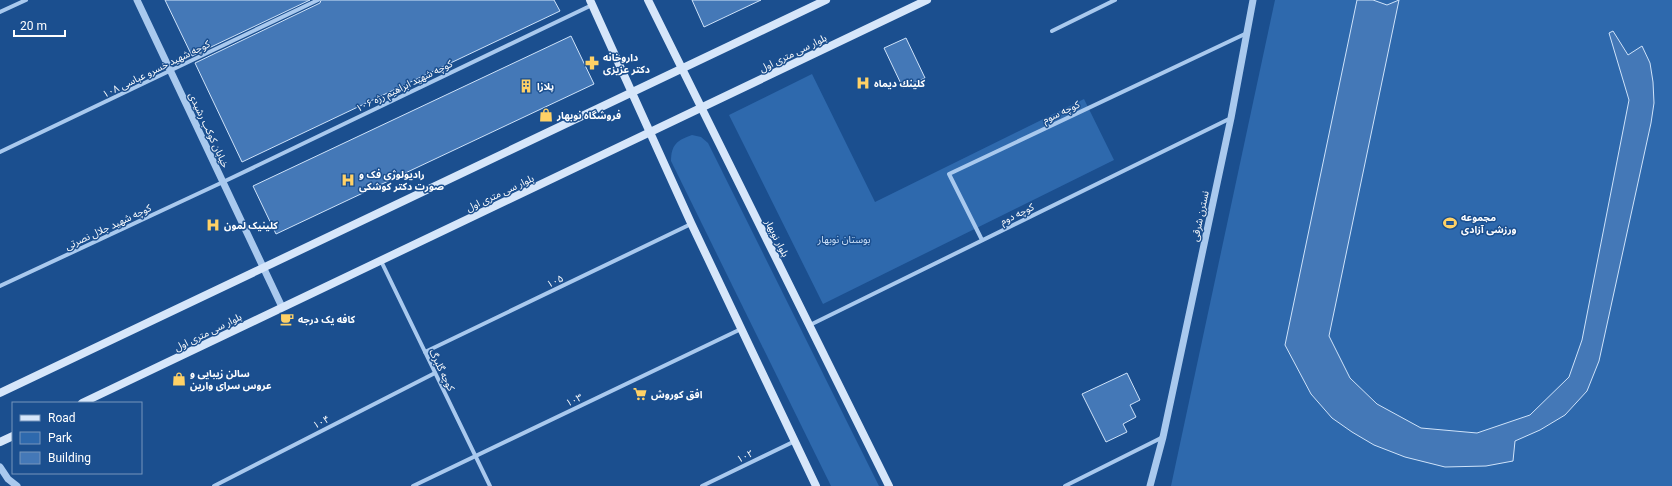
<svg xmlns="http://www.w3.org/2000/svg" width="1672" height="486" font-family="Roboto,'Noto Sans Arabic',sans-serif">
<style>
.green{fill:#2e69ad}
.building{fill:#4478b7;stroke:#cfe3fa}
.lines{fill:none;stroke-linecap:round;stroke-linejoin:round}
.minor{stroke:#a9c9ee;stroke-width:4}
.tertiary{stroke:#a9c9ee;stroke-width:7}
.secondary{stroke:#d6e6fa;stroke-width:8}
.labels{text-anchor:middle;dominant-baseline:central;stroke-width:3;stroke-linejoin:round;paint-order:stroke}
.street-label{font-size:10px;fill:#fff;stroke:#1b4f8f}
.poi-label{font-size:10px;font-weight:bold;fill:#fff;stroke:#1b4f8f;text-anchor:start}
.park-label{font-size:10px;fill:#cfe3fa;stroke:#1b4f8f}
</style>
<rect width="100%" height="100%" fill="#1b4f8f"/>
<g class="green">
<path d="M1275 0H1672V486H1171Z"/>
<path d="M812 74 875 202 1084 99 1114 160 823 304 729 115Z"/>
<path d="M692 135 701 137 708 143 879 486H831L671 161C671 145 677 140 692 135Z"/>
</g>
<g class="building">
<path d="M165 0H310L192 56Z"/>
<path d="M321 0H554L560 11 242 162 195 63 320 3Z"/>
<path d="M692 0H761L704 27Z"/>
<path d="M1357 0H1373L1387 5 1399 0 1329 336 1350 378 1377 404 1421 428 1477 433 1530 415 1569 377 1582 340 1629 100 1609 33 1613 31 1628 55 1642 46 1650 63 1653 82 1654 103 1651 123 1599 361 1587 391 1565 415 1540 430 1515 441 1513 461 1486 466 1445 467 1405 457 1374 445 1352 432 1332 418 1311 394 1285 345Z"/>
<path d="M571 36 594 84 276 234 253 186Z"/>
<path d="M906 38 925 78 903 88 884 48Z"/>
<path d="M1127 373 1140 400 1130 405 1136 417 1123 424 1127 432 1106 442 1082 394Z"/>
</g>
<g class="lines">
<g class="minor">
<path d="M0 12 26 0"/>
<path d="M1052 31 1115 0"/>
<path d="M0 152 318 0"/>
<path d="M982 240 949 174 1247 33"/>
<path d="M381 261 490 486"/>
<path d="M0 286 223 182 592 5"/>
<path d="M810 325 1231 118"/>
<path d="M425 352 691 224"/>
<path d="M214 486 435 373"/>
<path d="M413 486 741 329"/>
<path d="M702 486 795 441"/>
<path d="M1065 486 1163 437"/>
</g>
<g class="tertiary">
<path d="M137 0 282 307"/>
<path d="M0 467 8 479 17 486"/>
<path d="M1150 486 1163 437 1231 118 1253 0"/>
</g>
<g class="secondary">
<path d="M590 0 691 223 816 486"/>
<path d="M648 0 889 486"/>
<path d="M0 393 826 0"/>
<path d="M82 403 927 0"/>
<path d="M0 442 13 436"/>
</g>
</g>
<defs>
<g id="pharmacy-bare" transform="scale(1.08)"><path d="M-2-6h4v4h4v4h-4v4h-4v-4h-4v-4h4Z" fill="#ffd166" stroke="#1b4f8f" stroke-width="2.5" paint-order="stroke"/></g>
<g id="hospital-bare" transform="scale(1.08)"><path d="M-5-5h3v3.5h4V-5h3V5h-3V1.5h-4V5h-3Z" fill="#ffd166" stroke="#1b4f8f" stroke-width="2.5" paint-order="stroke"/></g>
<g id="building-bare" transform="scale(1.08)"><path d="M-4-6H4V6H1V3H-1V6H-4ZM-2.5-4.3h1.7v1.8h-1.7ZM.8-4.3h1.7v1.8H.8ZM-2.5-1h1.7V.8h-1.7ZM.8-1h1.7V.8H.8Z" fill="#ffd166" stroke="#1b4f8f" stroke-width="2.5" paint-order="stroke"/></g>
<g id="shop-bare" transform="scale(1.08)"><path d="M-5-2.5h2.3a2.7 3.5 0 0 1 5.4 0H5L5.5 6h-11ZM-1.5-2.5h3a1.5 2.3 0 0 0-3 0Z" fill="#ffd166" stroke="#1b4f8f" stroke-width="2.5" paint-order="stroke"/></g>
<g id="stadium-bare" transform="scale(1.08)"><path d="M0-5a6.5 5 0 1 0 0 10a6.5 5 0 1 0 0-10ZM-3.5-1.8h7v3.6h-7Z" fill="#ffd166" stroke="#1b4f8f" stroke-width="2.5" paint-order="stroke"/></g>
<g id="cafe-bare" transform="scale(1.08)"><path d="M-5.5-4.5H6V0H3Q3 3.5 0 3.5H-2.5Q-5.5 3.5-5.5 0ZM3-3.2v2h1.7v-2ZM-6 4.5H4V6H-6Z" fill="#ffd166" stroke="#1b4f8f" stroke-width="2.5" paint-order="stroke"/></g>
<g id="supermarket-bare" transform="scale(1.08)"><path d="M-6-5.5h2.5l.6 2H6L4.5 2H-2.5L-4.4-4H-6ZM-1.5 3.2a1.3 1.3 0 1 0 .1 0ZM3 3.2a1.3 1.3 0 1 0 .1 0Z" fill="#ffd166" stroke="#1b4f8f" stroke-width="2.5" paint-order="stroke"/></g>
</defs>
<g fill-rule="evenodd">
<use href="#pharmacy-bare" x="592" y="63"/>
<use href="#hospital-bare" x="863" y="83"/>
<use href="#building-bare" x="526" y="86"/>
<use href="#shop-bare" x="546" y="115"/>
<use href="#hospital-bare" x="348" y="180"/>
<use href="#stadium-bare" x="1450" y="223"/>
<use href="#hospital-bare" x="213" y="225"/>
<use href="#cafe-bare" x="287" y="319"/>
<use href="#shop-bare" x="179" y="379"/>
<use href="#supermarket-bare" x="640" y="394"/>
</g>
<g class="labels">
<g class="street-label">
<text transform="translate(793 53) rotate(-26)">بلوار سی متری اول</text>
<text transform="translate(156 69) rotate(-26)">کوچه شهید خسرو عباسی ۱۰۸</text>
<text transform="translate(404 86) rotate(-26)">کوچه شهید ابراهیم رژه ۱۰۶</text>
<text transform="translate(1061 112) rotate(-25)">کوچه سوم</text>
<text transform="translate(209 130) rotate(65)">خیابان کوکب رشیدی</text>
<text transform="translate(500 193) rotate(-25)">بلوار سی متری اول</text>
<text transform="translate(1017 214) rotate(-26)">کوچه دوم</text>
<text transform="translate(1200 216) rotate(-78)">نسترن شرقی</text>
<text transform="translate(108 227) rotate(-25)">کوچه شهید جلال نصرتی</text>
<text transform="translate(777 238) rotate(63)">بلوار نوبهار</text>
<text transform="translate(555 281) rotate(-26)">۱۰۵</text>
<text transform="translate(208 332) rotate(-26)">بلوار سی متری اول</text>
<text transform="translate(442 370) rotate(64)">کوچه گلبرگ</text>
<text transform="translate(574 400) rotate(-25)">۱۰۳</text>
<text transform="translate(321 422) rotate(-27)">۱۰۴</text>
<text transform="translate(745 456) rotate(-26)">۱۰۲</text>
</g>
<g class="poi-label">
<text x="603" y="57">داروخانه<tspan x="603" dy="12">دکتر عزیزی</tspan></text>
<text x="874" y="83">كلينك ديماه</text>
<text x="537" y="86">پلازا</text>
<text x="557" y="115">فروشگاه نوبهار</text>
<text x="359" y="174">رادیولوژی فک و<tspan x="359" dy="12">صورت دکتر کوشکی</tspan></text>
<text x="1461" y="217">مجموعه<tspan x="1461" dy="12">ورزشی آزادی</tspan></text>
<text x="224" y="225">کلینیک لمون</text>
<text x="298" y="319">کافه یک درجه</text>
<text x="190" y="373">سالن زیبایی‌ و<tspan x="190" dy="12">عروس سرای وارین</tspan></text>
<text x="651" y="394">افق کوروش</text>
</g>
<g class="park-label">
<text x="844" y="239">بوستان نوبهار</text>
</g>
</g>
<rect x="12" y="402" width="130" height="72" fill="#1b4f8f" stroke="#7695bc"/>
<rect x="20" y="415" width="20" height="6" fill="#d6e6fa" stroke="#7695bc"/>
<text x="48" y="422" font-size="12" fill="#ffffff">Road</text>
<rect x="20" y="432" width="20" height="12" fill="#2e69ad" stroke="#7695bc"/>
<text x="48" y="442" font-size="12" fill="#ffffff">Park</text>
<rect x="20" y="452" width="20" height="12" fill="#4478b7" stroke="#7695bc"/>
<text x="48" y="462" font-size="12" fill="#ffffff">Building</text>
<path d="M14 30v6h51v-6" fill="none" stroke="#ffffff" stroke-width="2"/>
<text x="20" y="30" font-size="12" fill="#ffffff" stroke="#1b4f8f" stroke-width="3" paint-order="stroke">20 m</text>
</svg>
